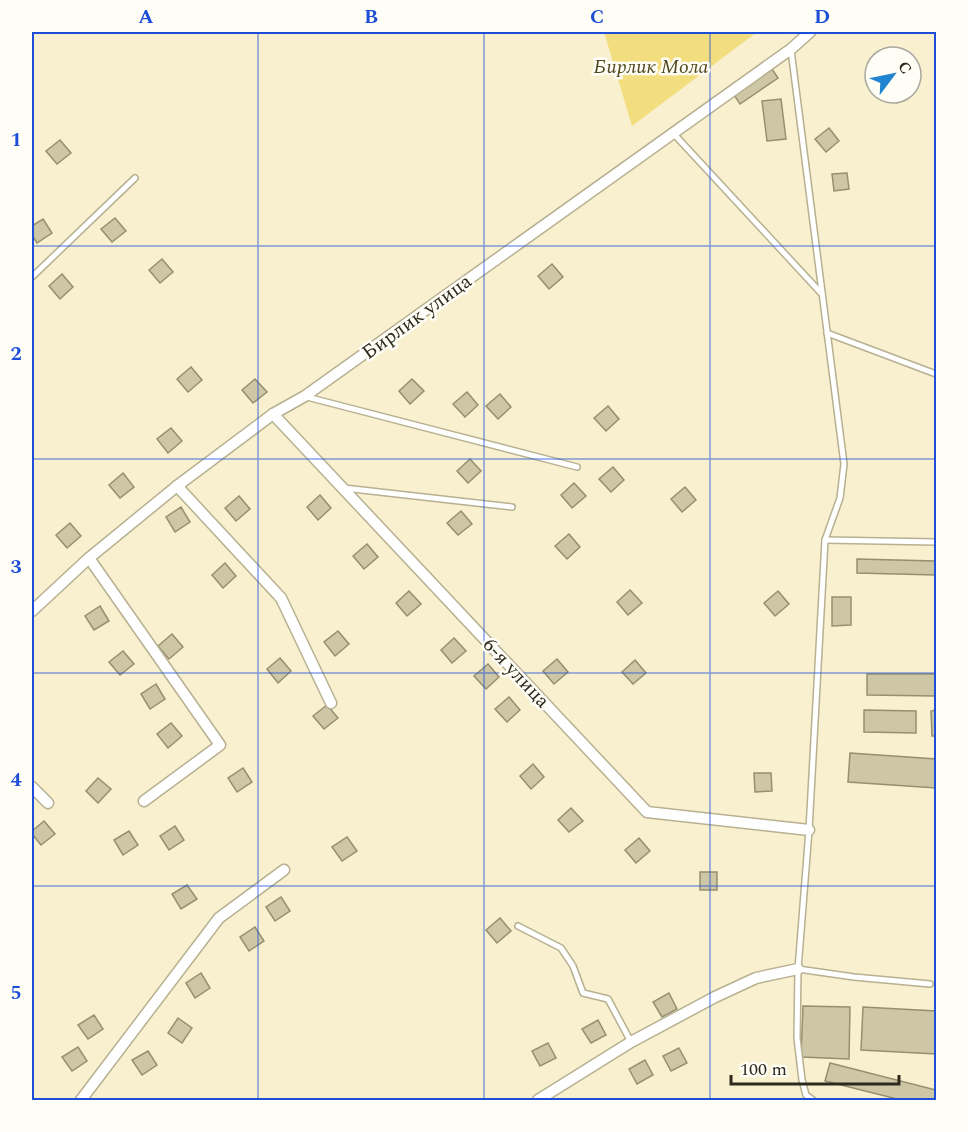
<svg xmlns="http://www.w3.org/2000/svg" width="968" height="1132" font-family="Spectral,serif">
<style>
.green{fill:#f3de7f}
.building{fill:#cec7a6;stroke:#968f70;stroke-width:1.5}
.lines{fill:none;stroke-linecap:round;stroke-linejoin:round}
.lane-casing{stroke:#b7b191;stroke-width:8}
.street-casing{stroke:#b7b191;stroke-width:13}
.lane{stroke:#fff;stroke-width:5}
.street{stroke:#fff;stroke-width:10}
.grid{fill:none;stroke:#1d4ed8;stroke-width:1.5;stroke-opacity:0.55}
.labels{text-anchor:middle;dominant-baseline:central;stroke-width:5;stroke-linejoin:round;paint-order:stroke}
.park-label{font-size:20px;font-style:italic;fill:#534a21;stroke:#fefdf6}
.street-label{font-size:20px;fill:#2d2a1d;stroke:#fefdf6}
.neatline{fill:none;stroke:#1d4ed8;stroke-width:2}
.grid-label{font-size:20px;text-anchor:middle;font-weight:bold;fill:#1d4ed8}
</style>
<rect width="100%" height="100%" fill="#f8f0cf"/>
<path class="green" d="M604 32H757L632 126Z"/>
<g class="building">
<path d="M772 69 778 78 740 104 734 95Z"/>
<path d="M781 99 786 139 767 141 762 101Z"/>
<path d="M829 128 839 141 826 152 815 139Z"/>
<path d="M60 140 71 153 57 164 46 151Z"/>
<path d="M847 173 849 189 834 191 832 174Z"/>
<path d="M115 218 126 231 112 242 101 229Z"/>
<path d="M43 219 52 233 37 243 32 235V226Z"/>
<path d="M162 259 173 272 160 283 149 270Z"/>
<path d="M552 264 563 277 549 289 538 276Z"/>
<path d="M62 274 73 287 60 299 49 286Z"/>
<path d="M191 367 202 380 188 392 177 379Z"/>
<path d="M255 379 267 392 253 403 242 390Z"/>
<path d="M412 379 424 391 410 404 399 391Z"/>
<path d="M467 392 478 405 465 417 453 404Z"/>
<path d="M500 394 511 407 498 419 486 406Z"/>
<path d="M608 406 619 419 606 431 594 418Z"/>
<path d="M171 428 182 441 168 453 157 439Z"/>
<path d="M470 459 481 471 468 483 457 471Z"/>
<path d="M613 467 624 480 611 492 599 479Z"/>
<path d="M123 473 134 487 120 498 109 485Z"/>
<path d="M574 483 586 496 572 508 561 495Z"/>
<path d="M685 487 696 500 682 512 671 499Z"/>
<path d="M320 495 331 508 318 520 307 507Z"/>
<path d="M239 496 250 509 236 521 225 508Z"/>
<path d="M181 507 190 522 175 532 166 517Z"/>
<path d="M461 511 472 524 458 535 447 523Z"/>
<path d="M70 523 81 536 67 548 56 535Z"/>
<path d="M569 534 580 547 567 559 555 546Z"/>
<path d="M367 544 378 557 364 569 353 556Z"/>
<path d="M857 559 936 561V575L857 573Z"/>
<path d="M225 563 236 576 223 588 212 575Z"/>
<path d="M630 590 642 603 628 615 617 602Z"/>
<path d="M409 591 421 604 407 616 396 603Z"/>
<path d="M778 591 789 604 775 616 764 603Z"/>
<path d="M832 597H851V625L832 626Z"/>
<path d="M100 606 109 621 94 630 85 616Z"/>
<path d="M338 631 349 644 335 656 324 642Z"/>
<path d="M172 634 183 647 169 659 158 646Z"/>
<path d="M454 638 466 651 452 663 441 650Z"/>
<path d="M123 651 134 664 120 675 109 662Z"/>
<path d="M280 658 291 671 278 683 267 669Z"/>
<path d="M557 659 568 672 554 684 543 671Z"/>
<path d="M635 660 646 673 633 684 622 672Z"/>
<path d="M488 664 499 677 486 689 474 676Z"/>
<path d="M867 674H936V696L867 695Z"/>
<path d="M156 684 165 699 150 709 141 694Z"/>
<path d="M509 697 520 710 507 722 495 709Z"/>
<path d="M327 705 338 718 324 729 313 716Z"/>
<path d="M864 710 916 711V733L864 732Z"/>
<path d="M936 710V736H932L931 711Z"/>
<path d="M171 723 182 736 168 748 157 734Z"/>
<path d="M850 753 936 759V788L848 782Z"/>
<path d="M533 764 544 777 531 789 520 776Z"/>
<path d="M243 768 252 782 237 792 228 778Z"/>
<path d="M754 773H771L772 791 755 792Z"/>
<path d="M98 778 111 789 98 803 86 791Z"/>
<path d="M571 808 583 821 569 832 558 820Z"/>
<path d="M44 821 55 834 41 845 32 834V831Z"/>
<path d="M175 826 184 840 169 850 160 836Z"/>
<path d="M129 831 138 845 123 855 114 840Z"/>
<path d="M347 837 357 851 342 861 332 847Z"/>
<path d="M639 838 650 851 636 863 625 850Z"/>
<rect x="700" y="872" width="17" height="18"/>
<path d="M187 885 197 899 181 909 172 894Z"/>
<path d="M281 897 290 911 275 921 266 907Z"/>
<path d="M500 918 511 931 497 943 486 930Z"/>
<path d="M255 927 264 941 249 951 240 937Z"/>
<path d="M201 973 210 988 195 998 186 983Z"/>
<path d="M669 993 677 1009 662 1017 653 1002Z"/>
<path d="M803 1006 850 1007 849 1059 801 1057Z"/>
<path d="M863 1007 936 1011V1054L861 1050Z"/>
<path d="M94 1015 103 1029 88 1039 78 1025Z"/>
<path d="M178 1018 192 1028 182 1043 168 1033Z"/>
<path d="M598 1020 606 1035 591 1043 582 1029Z"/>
<path d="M548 1043 556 1058 540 1066 532 1051Z"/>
<path d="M78 1047 87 1061 72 1071 62 1057Z"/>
<path d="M679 1048 687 1063 671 1071 663 1056Z"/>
<path d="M148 1051 157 1065 142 1075 132 1060Z"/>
<path d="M645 1060 653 1075 637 1084 629 1069Z"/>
<path d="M830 1063 936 1090V1100H901L825 1081Z"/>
</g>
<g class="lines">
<g class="lane-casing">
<g id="lane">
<path d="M791 50 844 464 840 498 825 540 809 830 798 969 797 1038 802 1080 806 1095 813 1100"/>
<path d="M673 133 821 293"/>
<path d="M32 277 135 178"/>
<path d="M827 333 936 374"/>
<path d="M307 397 577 467"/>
<path d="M344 488 512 507"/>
<path d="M825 540 936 542"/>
<path d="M518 926 561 948 573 966 583 993 608 999 631 1042"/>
<path d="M798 969 854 977 930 984"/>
</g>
</g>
<g class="street-casing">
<g id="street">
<path d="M273 414 647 812 809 830"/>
<path d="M177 486 281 598 331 703"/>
<path d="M89 558 220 745 144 801"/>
<path d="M32 611 89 558 177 486 273 414 305 396 791 49 810 32"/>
<path d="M32 787 48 803"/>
<path d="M81 1100 219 918 284 870"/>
<path d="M538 1100 631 1042 715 997 756 978 798 969"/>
</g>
</g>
<use href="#lane" class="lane"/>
<use href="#street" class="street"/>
</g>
<path class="grid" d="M258 32V1100M484 32V1100M710 32V1100M32 246H936M32 459H936M32 673H936M32 886H936"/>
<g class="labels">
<g class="park-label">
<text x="651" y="67">Бирлик Мола</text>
</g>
<g class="street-label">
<text transform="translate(417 317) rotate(-36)">Бирлик улица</text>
<text transform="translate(516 673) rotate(47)">6-я улица</text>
</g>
</g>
<rect width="968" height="1132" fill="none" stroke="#fefdf6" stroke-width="66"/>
<g transform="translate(893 75) rotate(58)"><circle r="28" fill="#fefdf6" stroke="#aaa99f" stroke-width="1.5"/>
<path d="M0-4.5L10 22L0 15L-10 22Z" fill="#2184d0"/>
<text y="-9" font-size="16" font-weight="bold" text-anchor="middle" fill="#2d2a1d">С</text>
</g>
<path d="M731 1075v9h168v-9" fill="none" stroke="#2d2a1d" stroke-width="3"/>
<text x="740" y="1075" font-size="18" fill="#2d2a1d" stroke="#fefdf6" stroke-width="4.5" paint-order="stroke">100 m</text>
<rect x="33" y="33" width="902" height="1066" class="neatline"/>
<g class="grid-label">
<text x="146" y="23">A</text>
<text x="371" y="23">B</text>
<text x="597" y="23">C</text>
<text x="822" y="23">D</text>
<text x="16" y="146">1</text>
<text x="16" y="360">2</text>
<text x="16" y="573">3</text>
<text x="16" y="786">4</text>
<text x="16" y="999">5</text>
</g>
</svg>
